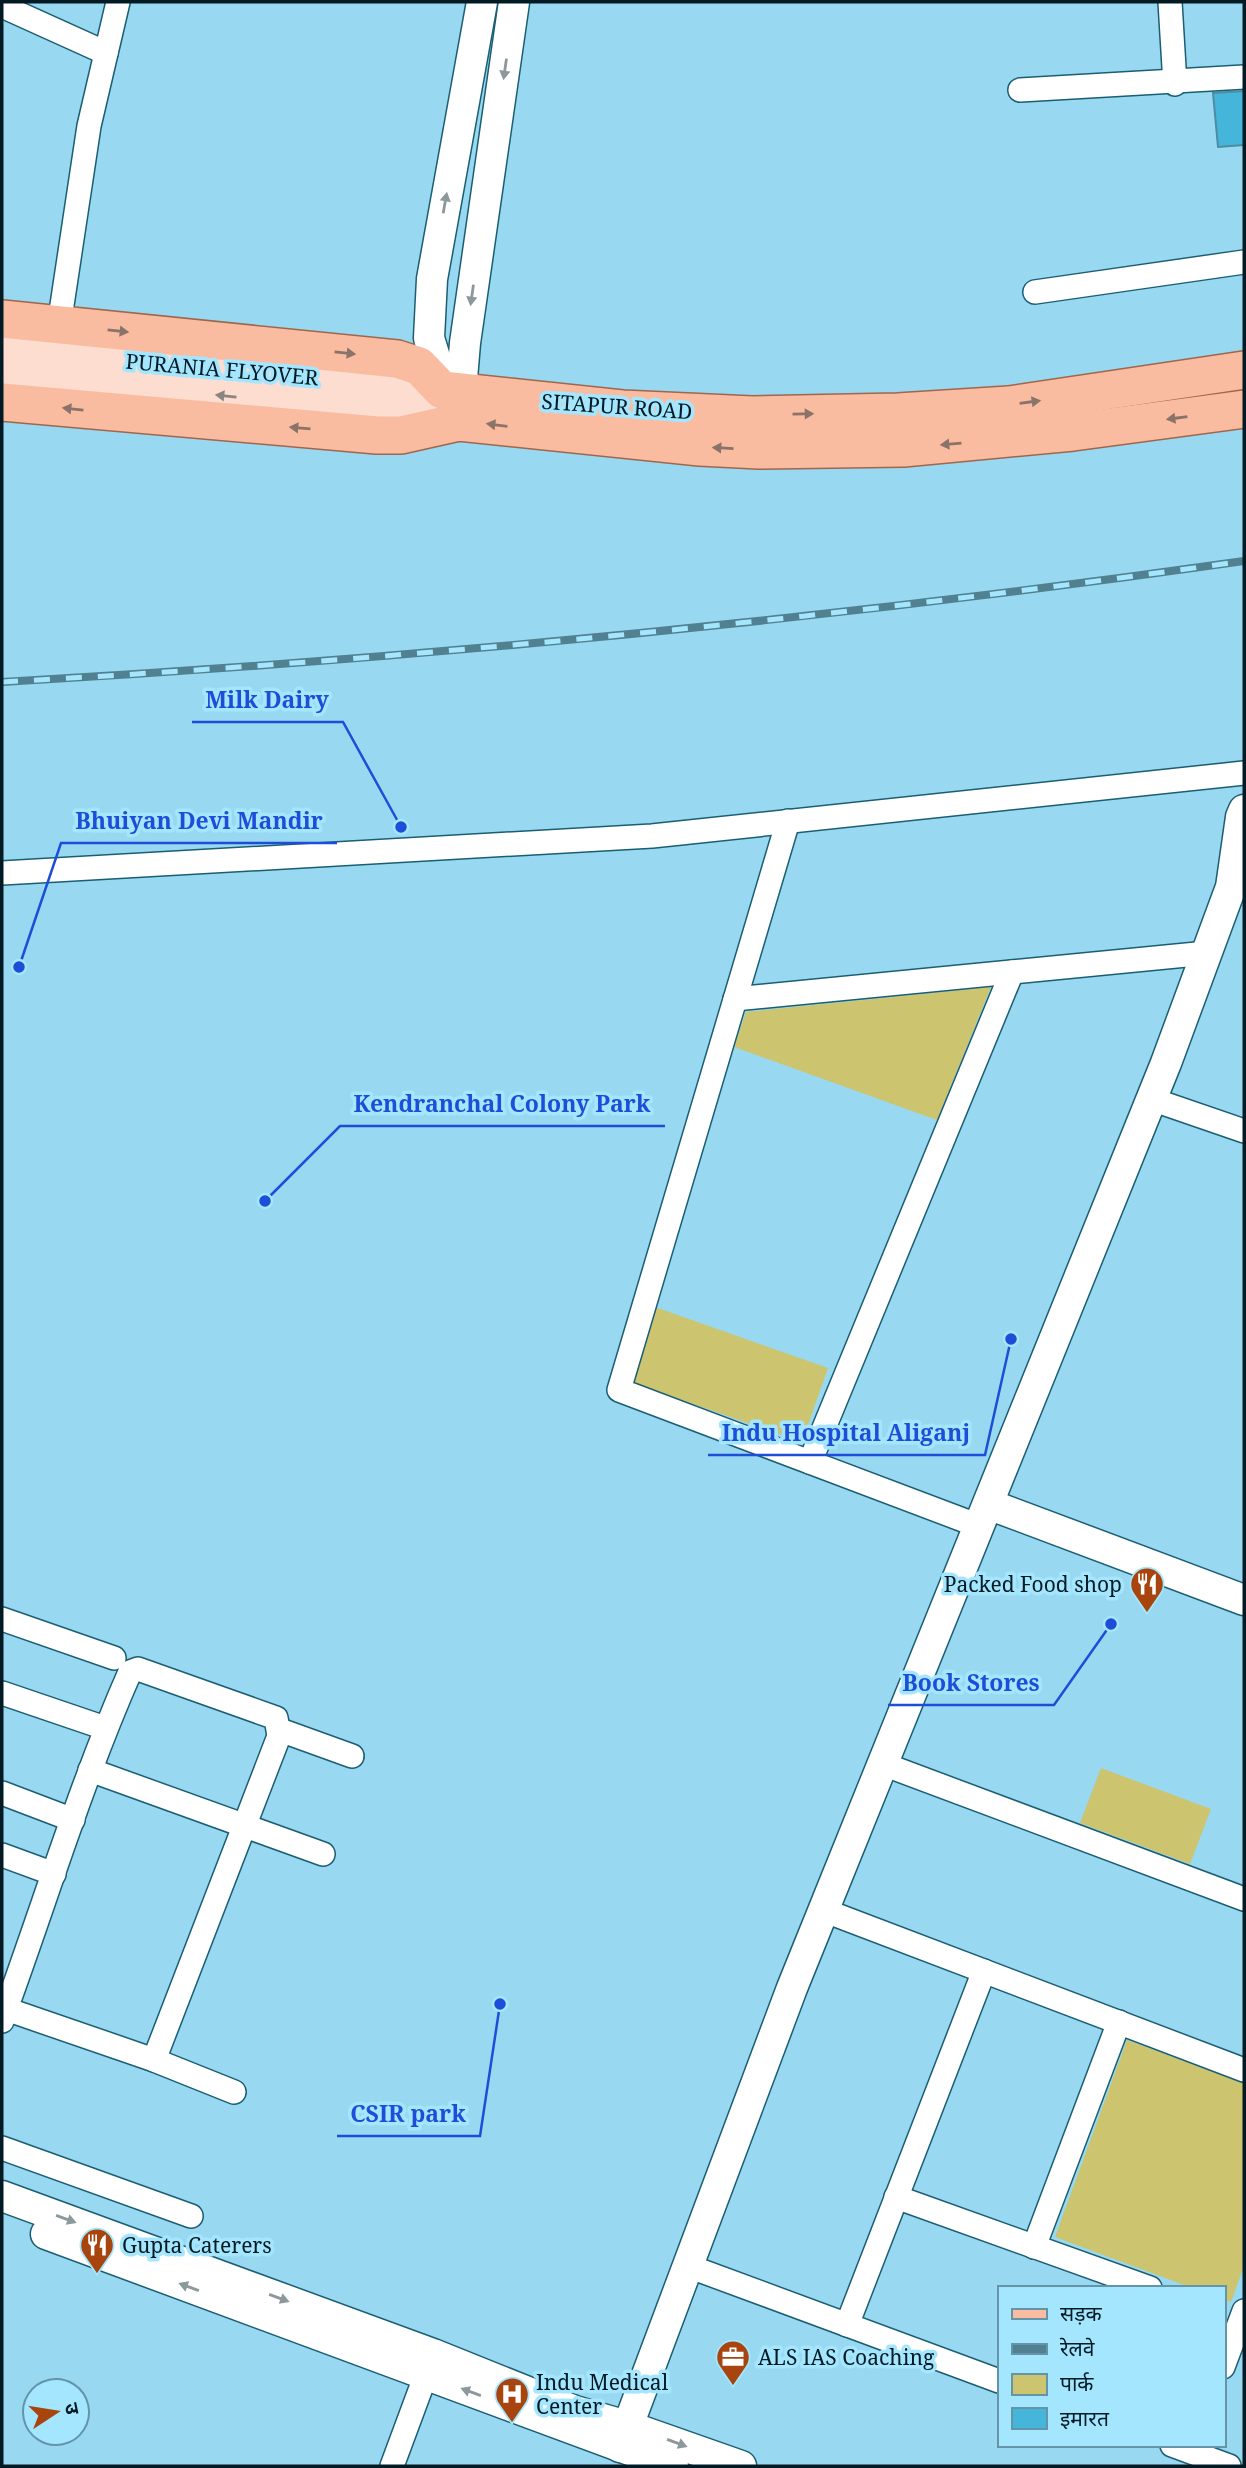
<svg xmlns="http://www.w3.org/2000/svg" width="1246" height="2468" font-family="'Noto Serif','Noto Sans Devanagari',serif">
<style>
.green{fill:#ccc46e}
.building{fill:#45b5da;stroke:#4d8ca3;stroke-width:2}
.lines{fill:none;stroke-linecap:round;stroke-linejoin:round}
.minor-casing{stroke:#1a5e73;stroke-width:26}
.tertiary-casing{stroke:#1a5e73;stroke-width:33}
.secondary-casing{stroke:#1a5e73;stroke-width:37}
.primary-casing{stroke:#a0664c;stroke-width:40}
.minor{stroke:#fff;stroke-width:23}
.tertiary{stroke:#fff;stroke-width:30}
.secondary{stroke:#fcddd0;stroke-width:33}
.primary{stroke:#fabca1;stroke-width:37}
.rail-casing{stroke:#518091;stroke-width:8}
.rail{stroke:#a5e6ff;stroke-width:5;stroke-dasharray:16;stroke-linecap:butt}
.oneway{fill:#8d989c}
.oneway2{fill:#8a7368}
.oneway3{fill:#8b8582}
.labels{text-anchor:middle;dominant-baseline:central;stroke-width:7;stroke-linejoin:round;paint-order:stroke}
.street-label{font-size:21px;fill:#011a23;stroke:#a5e6ff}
.poi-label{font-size:21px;fill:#011a23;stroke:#a5e6ff;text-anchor:start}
.leader{fill:none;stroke:#1d4ed8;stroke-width:2.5}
.callout-dot{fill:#1d4ed8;stroke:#a5e6ff;stroke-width:2.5}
.callout-label{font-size:23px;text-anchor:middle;font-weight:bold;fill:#1d4ed8;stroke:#a5e6ff;stroke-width:7;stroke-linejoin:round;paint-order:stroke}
</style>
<rect width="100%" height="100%" fill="#98d9f1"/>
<g class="green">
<path d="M991 987 937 1120 734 1047 746 1012Z"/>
<path d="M655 1307 828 1368 802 1442 630 1382Z"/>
<path d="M1101 1768 1211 1809 1190 1864 1080 1823Z"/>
<path d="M1127 2040 1244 2083V2266L1231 2302 1223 2299V2288H1192L1055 2237Z"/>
</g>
<path class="building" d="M1244 91V145L1218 147 1213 93Z"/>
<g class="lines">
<g class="minor-casing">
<g id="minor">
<path d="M1170 2 1175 84"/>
<path d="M2 6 106 53"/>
<path d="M1020 90 1244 77"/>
<path d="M1035 292 1244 262"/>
<path d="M59 325 89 126 118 2"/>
<path d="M788 821 619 1390 979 1526"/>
<path d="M2 873 652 836 1244 773"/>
<path d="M735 999 1207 953"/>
<path d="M1151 1099 1244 1131"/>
<path d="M810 1462 1012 972"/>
<path d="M2 1619 114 1658"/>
<path d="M2 1693 105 1728"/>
<path d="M280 1730 352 1756"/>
<path d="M883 1764 1244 1899"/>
<path d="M90 1770 323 1854"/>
<path d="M2 1793 73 1820"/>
<path d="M2 1855 54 1874"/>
<path d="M823 1910 1244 2070"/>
<path d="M2 2007 6 2009 154 2060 279 1736 276 1718 138 1669 130 1672C82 1781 47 1896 6 2009L2 2021"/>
<path d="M154 2060 234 2092"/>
<path d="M2 2148 191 2216"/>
<path d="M896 2197 1150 2288"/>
<path d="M1034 2247 1119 2022"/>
<path d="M688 2266 999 2381"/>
<path d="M847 2325 984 1971"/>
<path d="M1223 2367 1244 2311"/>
<path d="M1172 2445 1229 2466"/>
<path d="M392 2466 431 2361"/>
</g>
</g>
<g class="tertiary-casing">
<g id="tertiary">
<path d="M442 394 440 374 429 338 432 279 482 2"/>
<path d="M459 414 465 343 514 2"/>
<path d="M988 1504 1244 1600"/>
<path d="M2 2196 433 2354 575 2411 630 2427 741 2466"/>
<path d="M46 2234 673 2466"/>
<path d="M620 2447 792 1988 1166 1063 1231 887 1241 817 1244 810"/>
</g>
</g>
<g class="secondary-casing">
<g id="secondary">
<path d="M2 349 442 390"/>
<path d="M2 373 416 416 440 424"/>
</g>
</g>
<g class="primary-casing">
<g id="primary">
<path d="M2 319 397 359 419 366 442 390 622 409 752 415 898 412 1009 405 1244 370"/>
<path d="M2 402 377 435H401L459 422 700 447 759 450 903 448 1073 432 1244 409"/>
</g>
</g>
<use href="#minor" class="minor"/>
<use href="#tertiary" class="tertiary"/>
<use href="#secondary" class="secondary"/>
<use href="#primary" class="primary"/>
<g class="rail-casing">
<path id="rail" d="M2 682C417 659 832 619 1244 561"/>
</g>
<use href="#rail" class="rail"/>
</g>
<defs><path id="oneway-solid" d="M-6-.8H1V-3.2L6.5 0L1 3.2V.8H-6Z" transform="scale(1.75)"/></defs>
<g class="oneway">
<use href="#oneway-solid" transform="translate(505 69) rotate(98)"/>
<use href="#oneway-solid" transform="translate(445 203) rotate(-80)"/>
<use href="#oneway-solid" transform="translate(472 295) rotate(98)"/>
<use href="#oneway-solid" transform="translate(66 2219) rotate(20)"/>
<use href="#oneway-solid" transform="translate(189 2287) rotate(-160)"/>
<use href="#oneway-solid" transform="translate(279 2298) rotate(20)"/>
<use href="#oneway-solid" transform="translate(471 2392) rotate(-160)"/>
<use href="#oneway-solid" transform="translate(677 2443) rotate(20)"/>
</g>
<g class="oneway2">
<use href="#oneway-solid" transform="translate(118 331) rotate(6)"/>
<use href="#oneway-solid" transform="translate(345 353) rotate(6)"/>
<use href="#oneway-solid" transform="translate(1030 402) rotate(-8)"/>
<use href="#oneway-solid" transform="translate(73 409) rotate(-174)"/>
<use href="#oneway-solid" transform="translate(803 414) rotate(-1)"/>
<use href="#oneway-solid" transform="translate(1177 418) rotate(172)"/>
<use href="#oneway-solid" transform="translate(497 425) rotate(-173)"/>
<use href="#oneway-solid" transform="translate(300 428) rotate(-175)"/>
<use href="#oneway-solid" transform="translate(951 444) rotate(175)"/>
<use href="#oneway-solid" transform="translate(723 448) rotate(-177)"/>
</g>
<use class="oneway3" href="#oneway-solid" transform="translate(226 396) rotate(-174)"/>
<defs>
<g id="restaurant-pin" transform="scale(1.75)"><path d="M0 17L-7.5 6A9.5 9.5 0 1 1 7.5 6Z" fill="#a8450e" stroke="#a5e6ff"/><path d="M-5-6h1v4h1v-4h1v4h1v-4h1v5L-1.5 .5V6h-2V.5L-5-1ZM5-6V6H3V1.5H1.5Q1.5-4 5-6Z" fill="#fff"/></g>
<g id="office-pin" transform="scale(1.75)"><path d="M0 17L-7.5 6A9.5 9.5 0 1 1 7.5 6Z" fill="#a8450e" stroke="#a5e6ff"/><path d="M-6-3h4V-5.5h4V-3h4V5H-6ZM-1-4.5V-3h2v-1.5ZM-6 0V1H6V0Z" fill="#fff"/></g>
<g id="hospital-pin" transform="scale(1.75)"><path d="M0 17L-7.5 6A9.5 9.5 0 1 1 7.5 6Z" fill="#a8450e" stroke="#a5e6ff"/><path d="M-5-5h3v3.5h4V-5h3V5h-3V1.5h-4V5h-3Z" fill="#fff"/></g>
</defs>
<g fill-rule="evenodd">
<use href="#restaurant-pin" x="1147" y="1584"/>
<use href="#restaurant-pin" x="97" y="2245"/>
<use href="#office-pin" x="733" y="2357"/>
<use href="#hospital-pin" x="512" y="2394"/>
</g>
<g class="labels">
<g class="street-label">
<text transform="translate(222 369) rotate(5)">PURANIA FLYOVER</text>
<text transform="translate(617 406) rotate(4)">SITAPUR ROAD</text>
</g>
<g class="poi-label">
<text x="1122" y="1584" text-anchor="end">Packed Food shop</text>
<text x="122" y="2245">Gupta Caterers</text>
<text x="758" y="2357">ALS IAS Coaching</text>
<text x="536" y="2382">Indu Medical<tspan x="536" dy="24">Center</tspan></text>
</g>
</g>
<path class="leader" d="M401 827L343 722H192M19 967L61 843H337M265 1201L340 1126H665M1011 1339L985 1455H708M1111 1624L1054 1705H888M500 2004L480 2136H337"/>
<g class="callout-dot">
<circle cx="401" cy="827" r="7"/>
<circle cx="19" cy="967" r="7"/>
<circle cx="265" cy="1201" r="7"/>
<circle cx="1011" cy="1339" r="7"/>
<circle cx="1111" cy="1624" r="7"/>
<circle cx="500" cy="2004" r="7"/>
</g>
<g class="callout-label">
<text x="267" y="708">Milk Dairy</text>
<text x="199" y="829">Bhuiyan Devi Mandir</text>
<text x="502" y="1112">Kendranchal Colony Park</text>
<text x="846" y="1441">Indu Hospital Aliganj</text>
<text x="971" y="1691">Book Stores</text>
<text x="408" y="2122">CSIR park</text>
</g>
<rect width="1246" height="2468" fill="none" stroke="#011a23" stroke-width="7"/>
<rect x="998" y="2286" width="228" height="161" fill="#a5e6ff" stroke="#6394a7" stroke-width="2"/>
<rect x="1012" y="2309" width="35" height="10" fill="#fabca1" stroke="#6394a7" stroke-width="2"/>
<text x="1060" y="2321" font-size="21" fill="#011a23">सड़क</text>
<rect x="1012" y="2344" width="35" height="10" fill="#518091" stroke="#6394a7" stroke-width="2"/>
<text x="1060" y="2356" font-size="21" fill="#011a23">रेलवे</text>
<rect x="1012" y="2374" width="35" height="21" fill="#ccc46e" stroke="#6394a7" stroke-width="2"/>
<text x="1060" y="2391" font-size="21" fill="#011a23">पार्क</text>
<rect x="1012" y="2408" width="35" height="21" fill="#45b5da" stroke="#6394a7" stroke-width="2"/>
<text x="1060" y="2426" font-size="21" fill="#011a23">इमारत</text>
<g transform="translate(56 2412) rotate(78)"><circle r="33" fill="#a5e6ff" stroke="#6394a7" stroke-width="2"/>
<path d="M0-5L12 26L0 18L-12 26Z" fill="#a8450e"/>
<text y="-10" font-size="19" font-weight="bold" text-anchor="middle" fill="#011a23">उ</text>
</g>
</svg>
